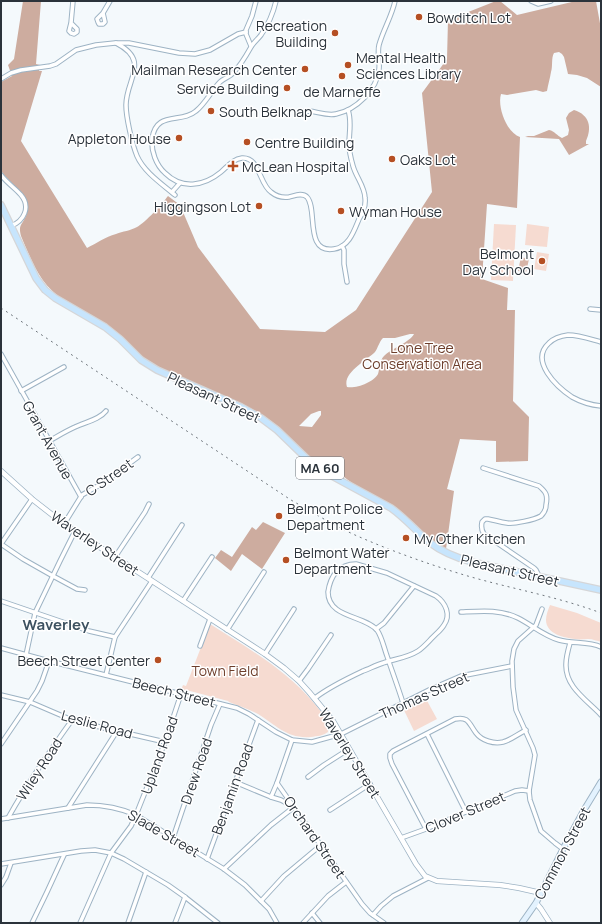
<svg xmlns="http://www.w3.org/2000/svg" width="602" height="924" font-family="Manrope,sans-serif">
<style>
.green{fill:#f6dbd1}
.forest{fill:#cdac9f;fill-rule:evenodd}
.water{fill:#d7b5a8}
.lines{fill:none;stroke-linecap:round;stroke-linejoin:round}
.minor-casing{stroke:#9db3c4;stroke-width:5.5}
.tertiary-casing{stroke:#9db3c4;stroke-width:6}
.secondary-casing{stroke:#9db3c4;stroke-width:7}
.primary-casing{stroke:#d5d6d8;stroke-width:8}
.minor{stroke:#fff;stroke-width:3.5}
.tertiary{stroke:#fff;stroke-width:4.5}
.secondary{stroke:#e3f2fe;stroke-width:5}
.primary{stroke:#c7e5fd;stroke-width:5.5}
.rail{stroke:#6f767c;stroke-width:1;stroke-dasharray:2 4;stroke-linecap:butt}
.poi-dot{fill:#b54f23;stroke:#fff;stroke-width:1.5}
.labels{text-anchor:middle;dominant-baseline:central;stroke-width:3;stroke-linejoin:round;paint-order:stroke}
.shield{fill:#fff;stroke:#6b7076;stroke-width:1}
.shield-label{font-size:13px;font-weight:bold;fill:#2b333b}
.poi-label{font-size:14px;fill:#2b333b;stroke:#fff;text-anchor:start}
.park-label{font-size:14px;fill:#6d3e2b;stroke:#fff}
.street-label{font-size:14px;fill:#2b333b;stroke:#fff}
.neighbourhood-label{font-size:15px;font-weight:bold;fill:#3d5160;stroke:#fff}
</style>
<rect width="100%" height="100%" fill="#f4f9fc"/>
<g class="green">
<path d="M494 224 516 225 513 281 491 280Z"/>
<path d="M527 224 549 227 547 247 525 245Z"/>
<path d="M537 252 549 254 546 271 534 269Z"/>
<path d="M550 605 577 613 601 623V642C597 641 593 639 588 639 584 639 580 640 575 639 565 638 546 634 546 620 546 615 548 610 550 605Z"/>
<path d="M210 624C246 647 285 669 313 702 319 709 325 716 329 725L328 732C323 736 317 736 311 737 287 739 276 725 258 714 249 709 239 706 229 702L228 701 190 691 181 690 183 685 186 686Z"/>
<path d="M425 697 437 719 414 731 403 708Z"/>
</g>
<g class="forest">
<path d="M23 1H41L36 64 40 65 39 71H42L21 141 87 248C97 243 105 237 116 234 123 231 130 231 137 227 146 222 162 204 168 196L180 205 198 247 260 329 325 332 356 310 432 192 422 93 447 59 448 20 496 1H500L517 15 576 1H596L601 29V87L587 78 577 75 568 74 564 57 562 54 559 52 554 53C551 58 553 66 551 72 550 78 548 85 547 91L543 92 536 90 507 95 501 94C497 107 507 133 520 137L517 208 487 204 482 279 508 288 507 310H515L513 401 529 417 528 461 496 462V441L460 439 447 489 454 491 446 549 432 540 407 517 392 506 352 483 344 477 330 472 319 465 305 453 282 431 259 413 242 404 162 369C154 365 146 360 139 354 131 347 124 338 115 331 100 318 81 312 65 301 40 285 32 262 21 236 18 225 22 225 26 216 32 199 21 193 12 183 8 179 4 175 1 171V82L12 76 8 65 14 59ZM410 334H414C410 342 391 349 384 356 379 361 380 368 378 374 374 382 356 389 347 387 342 373 367 360 375 352 378 348 379 342 383 338H395ZM319 411H321V415L312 427 299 426 311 414Z"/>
<path d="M574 110C590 115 592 128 586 141V144H589L569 155 559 139 525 137 528 136H534L549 130C555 131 557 136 562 138L568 135 569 130 566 118 569 113Z"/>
<path d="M263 522 285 533 262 569 242 554 231 571 215 558 221 550 232 557 252 527 256 530Z"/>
</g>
<path class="water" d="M521 257 529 259 526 273 518 271Z"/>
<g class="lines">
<g class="minor-casing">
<g id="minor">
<path d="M276 1C273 14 268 25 261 35 258 39 253 43 251 47 246 56 240 66 233 73 230 77 224 78 220 82 211 91 206 103 196 111 181 124 156 110 152 139 151 151 156 165 165 173 182 190 204 186 221 172 228 166 233 159 242 158 260 157 259 184 271 192 276 196 283 198 289 197 294 196 302 192 307 197 318 209 304 254 334 249 349 247 354 231 359 219 363 213 366 206 365 198 365 187 356 177 353 166 351 159 349 152 349 144 349 133 352 121 348 110"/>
<path d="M531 1 538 4 551 1"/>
<path d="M103 13 105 22 103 24H99L98 22 97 19 103 13 110 1"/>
<path d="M71 23 77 29V32L74 34 71 33 69 31 71 23 73 1"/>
<path d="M116 43C151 61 126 79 126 105 126 117 132 144 137 156 144 172 162 184 175 195"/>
<path d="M251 46 246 34V30L252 16 256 1"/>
<path d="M1 79 11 73 21 70 50 66 56 64 76 50 96 45 115 43H129L179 53 195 54 210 50 238 34 246 32"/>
<path d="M297 113C300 112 305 111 309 111 318 112 327 116 336 114 356 110 377 90 379 69 380 61 377 53 379 45 383 30 392 16 395 1"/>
<path d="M1 175C7 183 15 188 21 195 31 207 24 221 11 226"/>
<path d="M172 192 180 183"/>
<path d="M342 246 344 250V264L347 282"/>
<path d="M590 309 601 310"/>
<path d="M601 342C590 339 579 335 568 335 560 336 554 338 549 343 529 361 557 387 572 397 581 402 591 405 601 406"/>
<path d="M1 354 81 497"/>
<path d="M21 391 64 367"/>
<path d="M49 441C58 436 66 431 75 427 85 422 99 420 106 411"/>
<path d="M483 468 539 486C546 492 548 495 546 505 546 509 544 513 541 516 534 520 514 524 507 523 500 522 494 520 488 519H485L482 522C481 527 481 530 484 534L534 568 536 570 539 576"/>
<path d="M64 524 82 495 103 483 138 457"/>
<path d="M1 544 23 559 53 576 77 589 85 590"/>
<path d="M1 544 32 499"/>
<path d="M115 557 145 512 149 504"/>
<path d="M148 578 182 525"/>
<path d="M1 601 89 631 115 637"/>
<path d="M183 601 212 557"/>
<path d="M542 609 536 625 518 641 514 649 512 661 513 687 516 710 533 748 535 755 529 791 530 800 541 831 555 843 563 849"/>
<path d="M461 612C481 611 500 609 518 618 532 625 544 636 559 640 572 644 589 641 601 647"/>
<path d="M376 629 384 623 414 586"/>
<path d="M227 630 264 572"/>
<path d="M570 643C568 650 566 657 566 664 565 687 587 700 601 715"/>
<path d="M200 646 210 619"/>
<path d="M1 648 49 661 237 708 249 714 276 732 292 740 312 742 341 734 431 689 461 676 512 666"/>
<path d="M265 654 294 609"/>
<path d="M26 655 35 613 60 561 75 531"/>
<path d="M106 675 115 637 152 581"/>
<path d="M299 681 308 669 331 635"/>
<path d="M1 695 30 702 72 720 87 724 165 742"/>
<path d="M315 698C329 687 346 679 363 671 369 669 376 665 383 663 394 659 407 658 418 651 424 647 428 642 433 637 437 633 441 630 444 625 451 615 446 603 436 596L387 573 356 564C349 564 341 567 336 572 332 577 329 585 328 592 328 618 364 615 377 630 382 637 384 648 387 656 392 671 398 687 403 703"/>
<path d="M427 734 466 812"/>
<path d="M292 740 277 783 362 904 370 913 384 923"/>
<path d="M1 744 37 691 42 681 49 661"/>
<path d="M308 777 324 765 349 749"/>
<path d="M235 782 271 797 277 783"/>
<path d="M68 808 117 731"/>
<path d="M330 810 370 784"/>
<path d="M8 818C27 784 49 752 72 720"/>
<path d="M1 819 87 805C104 805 120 808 136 815L224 869 245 885 269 909 277 923"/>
<path d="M426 829 392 764 390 758V754L393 751 455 719C469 716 469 724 476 733 482 741 494 744 503 742 511 740 518 734 526 730"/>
<path d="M173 838 211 725 220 704"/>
<path d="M401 838 426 829 515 791 522 790 529 791"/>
<path d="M207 859 258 720"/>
<path d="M1 864 81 851 95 850 111 853 124 859 168 885 185 897 218 923"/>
<path d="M224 869 271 825 294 807 281 800 271 797"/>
<path d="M1 885 6 877 11 863"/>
<path d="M261 901 284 876 321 845"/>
<path d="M312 913 320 923"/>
<path d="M373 915 381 906 393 896 428 878"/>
<path d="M32 923 47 892 64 855"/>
<path d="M80 923 111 853 131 826 136 815 165 742 181 694"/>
<path d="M128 923 146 872"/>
<path d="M175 923 185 897"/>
<path d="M303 923 328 896 346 882"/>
</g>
</g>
<g class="tertiary-casing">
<g id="tertiary">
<path d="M1 471 32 499 64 524 265 654 284 668 299 681 309 692 333 721 401 838 416 864 425 876 437 881 500 885 519 888 541 893"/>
<path d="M536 903 541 909 550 923"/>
</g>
</g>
<g class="secondary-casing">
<path id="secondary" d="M522 923 536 903 563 849 584 810 601 782"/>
</g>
<g class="primary-casing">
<path id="primary" d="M1 205 36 278 45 290 55 298 105 327 120 339 141 360 157 370 241 407 261 418 277 430 307 459 321 470 391 508C405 518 416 531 429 542 442 552 457 558 472 562L601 590"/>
</g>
<use href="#minor" class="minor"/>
<use href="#tertiary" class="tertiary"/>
<use href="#secondary" class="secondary"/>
<use href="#primary" class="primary"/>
<path class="rail" d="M1 308 291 500C312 512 333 525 355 535 389 550 425 563 461 574 507 588 556 596 601 613"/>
</g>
<g class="poi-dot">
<circle cx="419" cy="17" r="4"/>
<circle cx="335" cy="33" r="4"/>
<circle cx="348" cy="65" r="4"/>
<circle cx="305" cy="69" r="4"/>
<circle cx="342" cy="76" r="4"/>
<circle cx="287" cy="88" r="4"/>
<circle cx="211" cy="111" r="4"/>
<circle cx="179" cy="138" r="4"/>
<circle cx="247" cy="142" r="4"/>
<circle cx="392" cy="159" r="4"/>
<path d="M231 160h4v4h4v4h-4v4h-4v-4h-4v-4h4z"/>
<circle cx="259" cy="206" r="4"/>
<circle cx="341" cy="211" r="4"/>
<circle cx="542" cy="261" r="4"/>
<circle cx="279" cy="516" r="4"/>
<circle cx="406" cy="538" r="4"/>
<circle cx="286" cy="560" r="4"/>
<circle cx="158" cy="660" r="4"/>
</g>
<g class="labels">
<rect class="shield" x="296" y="457" width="48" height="22" rx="3"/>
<g class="shield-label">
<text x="320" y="468">MA 60</text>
</g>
<g class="poi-label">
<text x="427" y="17">Bowditch Lot</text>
<text x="327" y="25" text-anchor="end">Recreation<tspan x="327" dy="16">Building</tspan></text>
<text x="356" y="57">Mental Health<tspan x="356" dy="16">Sciences Library</tspan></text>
<text x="297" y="69" text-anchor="end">Mailman Research Center</text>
<text x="279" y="88" text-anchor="end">Service Building</text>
<text x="342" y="91" text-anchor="middle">de Marneffe</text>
<text x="219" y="111">South Belknap</text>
<text x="171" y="138" text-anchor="end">Appleton House</text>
<text x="255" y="142">Centre Building</text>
<text x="400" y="159">Oaks Lot</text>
<text x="242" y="166">McLean Hospital</text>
<text x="251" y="206" text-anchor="end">Higgingson Lot</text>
<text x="349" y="211">Wyman House</text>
<text x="534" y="253" text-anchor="end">Belmont<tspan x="534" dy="16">Day School</tspan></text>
<text x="287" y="508">Belmont Police<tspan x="287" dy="16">Department</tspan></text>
<text x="414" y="538">My Other Kitchen</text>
<text x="294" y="552">Belmont Water<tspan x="294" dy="16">Department</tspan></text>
<text x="150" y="660" text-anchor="end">Beech Street Center</text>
</g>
<g class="park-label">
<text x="422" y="347">Lone Tree<tspan x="422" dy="16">Conservation Area</tspan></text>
<text x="225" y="670">Town Field</text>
</g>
<g class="street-label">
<text transform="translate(214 397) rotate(25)">Pleasant Street</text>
<text transform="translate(48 440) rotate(61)">Grant Avenue</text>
<text transform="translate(109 477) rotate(-35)">C Street</text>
<text transform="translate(95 543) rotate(34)">Waverley Street</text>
<text transform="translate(510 570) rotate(13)">Pleasant Street</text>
<text transform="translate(174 692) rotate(14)">Beech Street</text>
<text transform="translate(424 695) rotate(-24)">Thomas Street</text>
<text transform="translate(97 724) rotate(15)">Leslie Road</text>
<text transform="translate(350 753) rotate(58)">Waverley Street</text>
<text transform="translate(159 755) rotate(-70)">Upland Road</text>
<text transform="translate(39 769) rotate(-57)">Wiley Road</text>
<text transform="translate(196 771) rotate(-71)">Drew Road</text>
<text transform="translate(232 789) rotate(-70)">Benjamin Road</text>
<text transform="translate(465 812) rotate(-23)">Clover Street</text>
<text transform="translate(164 833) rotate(30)">Slade Street</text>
<text transform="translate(315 837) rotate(55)">Orchard Street</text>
<text transform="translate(562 853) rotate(-62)">Common Street</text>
</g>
<g class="neighbourhood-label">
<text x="56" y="624">Waverley</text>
</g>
</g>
<rect width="602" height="924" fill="none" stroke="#2b333b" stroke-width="4"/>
</svg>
